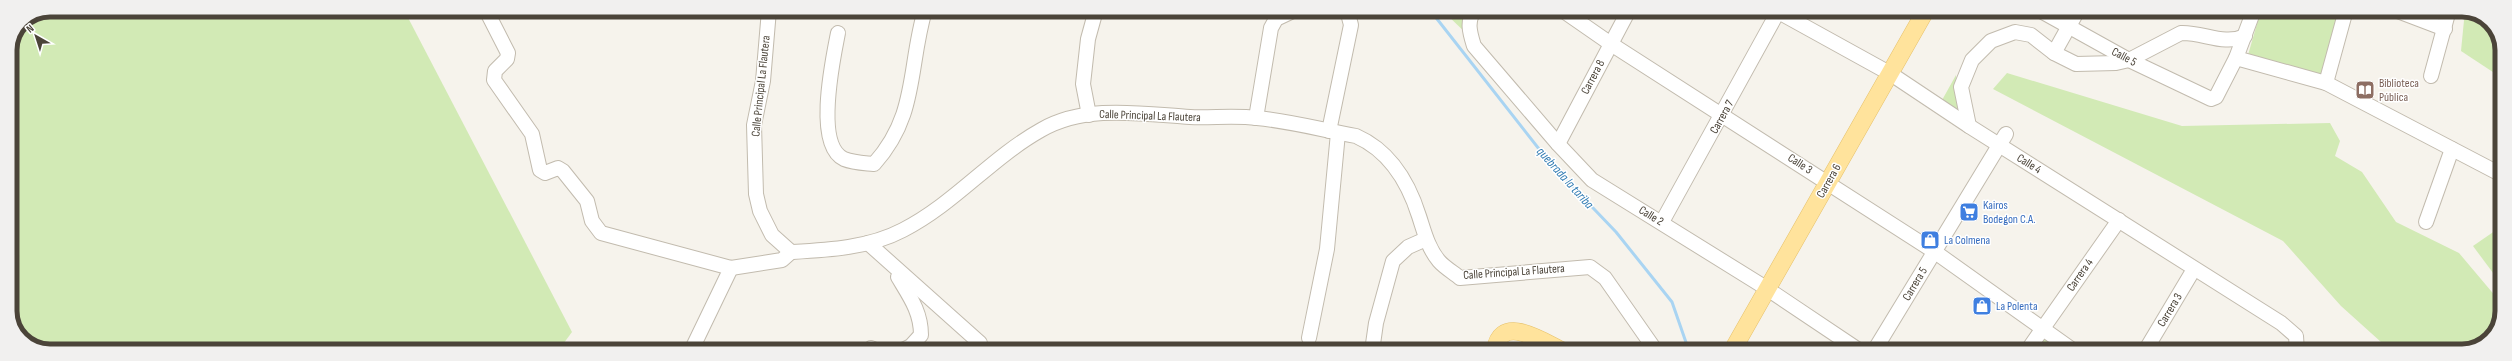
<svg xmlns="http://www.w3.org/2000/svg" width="2512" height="361" font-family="'Sofia Sans Condensed',sans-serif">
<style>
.green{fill:#d2eab5}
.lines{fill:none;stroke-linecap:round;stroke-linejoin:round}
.stream{stroke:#a9d4f2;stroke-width:3}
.minor-casing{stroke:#c2bbae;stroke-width:16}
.major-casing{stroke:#e6c16a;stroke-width:18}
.minor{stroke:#fff;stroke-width:14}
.major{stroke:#ffe39c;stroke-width:17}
.labels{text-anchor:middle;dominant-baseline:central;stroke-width:3;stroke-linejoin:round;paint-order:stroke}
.street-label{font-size:12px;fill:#4b4439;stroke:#fff}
.education-label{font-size:12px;fill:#785e54;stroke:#fff;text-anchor:start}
.shop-label{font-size:12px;fill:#366cbe;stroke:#fff;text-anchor:start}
.water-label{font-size:13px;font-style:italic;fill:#2e7ab2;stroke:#fff}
.rim{fill:none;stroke:#4b4439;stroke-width:5}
</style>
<rect width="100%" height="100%" fill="#f6f3ec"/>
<g class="green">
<path d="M50 10H404L572 332 558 351H45L21 339 10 316V50L22 21Z"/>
<path d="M1442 10H1466L1473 40Z"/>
<path d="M2261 10H2340L2325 77 2248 55Z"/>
<path d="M2465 10 2490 21 2502 45V78L2461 51Z"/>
<path d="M2007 73 2182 126 2330 123 2340 141 2335 156 2362 172 2396 222 2459 253 2502 304V316L2489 341 2462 351H2391L2341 306 2283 241 1993 89Z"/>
<path d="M1956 75 1957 97 1963 117 1941 102Z"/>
<path d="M2502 226V285L2473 246Z"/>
<path d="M2042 330 2074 351H2027Z"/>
</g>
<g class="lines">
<path class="stream" d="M1430 10 1550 163 1616 232 1672 302 1689 351"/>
<g class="minor-casing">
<g id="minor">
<path d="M486 10 508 53 507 59 495 71 494 80 532 134 540 170 545 173 558 168 563 171 587 201 592 221 601 233 731 268 782 260 791 252"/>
<path d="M769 10 763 81 754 125 756 194 760 211 772 235 791 252C828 250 869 248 903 230 954 204 991 158 1041 130 1086 104 1142 114 1190 117 1212 118 1235 115 1257 118 1290 121 1323 130 1356 136 1390 151 1408 181 1419 216 1424 231 1428 248 1439 261 1444 267 1454 273 1460 278L1590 267 1605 278 1656 351"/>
<path d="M1475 10C1466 21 1470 33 1474 46L1558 144 1592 180 1766 288 1860 351"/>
<path d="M1562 10 1611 44 1935 252 2074 351"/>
<path d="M1775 10 1891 74 1969 126 2281 323 2296 336 2297 351"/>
<path d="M2039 10 2129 60 2211 99 2216 97 2236 58 2254 10"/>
<path d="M2395 10 2445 29"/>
<path d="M838 33C833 59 814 145 844 159 854 163 865 163 874 164 918 115 908 68 925 10"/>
<path d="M2054 53 2078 10"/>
<path d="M2236 58 2326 83 2502 175"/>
<path d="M2431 76 2449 10"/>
<path d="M2326 83 2346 10"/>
<path d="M1089 115 1083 84 1088 39 1096 10"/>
<path d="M1256 118 1271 28 1276 19 1295 10"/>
<path d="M1969 126 1961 87 1972 60 1991 41 2015 32 2031 35 2054 53 2076 64 2116 63 2129 60 2181 33C2203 32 2224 46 2245 36"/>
<path d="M1329 131 1351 25 1347 10"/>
<path d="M1558 144 1629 10"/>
<path d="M1662 222 1779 10"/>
<path d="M2426 222 2452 149"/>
<path d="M868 243 980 343"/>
<path d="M898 277C910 297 921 312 921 335L911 346 901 351"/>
<path d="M1309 338 1327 249 1338 133"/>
<path d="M871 348 878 351"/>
<path d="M691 351 731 268"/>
<path d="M1372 351 1376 323 1393 261 1408 247 1426 239"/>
<path d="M1874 351 2006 134"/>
<path d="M2027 351 2119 220"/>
<path d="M2145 351 2194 269"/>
</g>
</g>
<g class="major-casing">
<g id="major">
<path d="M1495 351C1500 311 1545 343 1563 351"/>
<path d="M1732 351 1926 10"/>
</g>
</g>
<use href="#minor" class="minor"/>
<use href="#major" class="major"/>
</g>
<defs>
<g id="library-square" transform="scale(1)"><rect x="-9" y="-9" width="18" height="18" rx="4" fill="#8d6e63" stroke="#fff"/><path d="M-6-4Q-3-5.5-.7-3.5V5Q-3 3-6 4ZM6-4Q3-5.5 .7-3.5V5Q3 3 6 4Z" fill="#fff"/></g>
<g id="supermarket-square" transform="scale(1)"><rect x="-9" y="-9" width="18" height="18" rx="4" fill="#3f7fe0" stroke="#fff"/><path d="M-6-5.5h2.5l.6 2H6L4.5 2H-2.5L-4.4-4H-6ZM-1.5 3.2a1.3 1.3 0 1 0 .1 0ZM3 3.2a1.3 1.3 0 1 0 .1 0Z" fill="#fff"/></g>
<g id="shop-square" transform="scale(1)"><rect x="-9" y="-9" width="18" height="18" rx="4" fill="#3f7fe0" stroke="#fff"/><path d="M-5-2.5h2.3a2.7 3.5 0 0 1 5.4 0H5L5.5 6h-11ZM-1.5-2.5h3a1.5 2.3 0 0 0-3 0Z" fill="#fff"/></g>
</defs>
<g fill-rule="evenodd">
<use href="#library-square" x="2365" y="90"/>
<use href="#supermarket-square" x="1969" y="212"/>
<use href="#shop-square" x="1930" y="240"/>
<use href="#shop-square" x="1982" y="306"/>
</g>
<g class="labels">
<g class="street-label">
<text transform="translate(2124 57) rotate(28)">Calle 5</text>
<text transform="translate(1593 77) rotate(-62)">Carrera 8</text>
<text transform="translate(761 86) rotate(-84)">Calle Principal La Flautera</text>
<text transform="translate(1150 116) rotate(2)">Calle Principal La Flautera</text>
<text transform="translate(1722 117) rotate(-61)">Carrera 7</text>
<text transform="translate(1800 164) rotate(33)">Calle 3</text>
<text transform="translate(2029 164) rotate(32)">Calle 4</text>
<text transform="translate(1829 181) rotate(-60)">Carrera 6</text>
<text transform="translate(1651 216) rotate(32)">Calle 2</text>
<text transform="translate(1514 272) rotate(-4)">Calle Principal La Flautera</text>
<text transform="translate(2080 275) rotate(-55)">Carrera 4</text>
<text transform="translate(1915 284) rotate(-59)">Carrera 5</text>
<text transform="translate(2170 310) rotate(-59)">Carrera 3</text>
</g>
<g class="education-label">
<text x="2379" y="83">Biblioteca<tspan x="2379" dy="14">Pública</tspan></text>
</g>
<g class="shop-label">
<text x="1983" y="205">Kairos<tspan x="1983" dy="14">Bodegon C.A.</tspan></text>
<text x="1944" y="240">La Colmena</text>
<text x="1996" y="306">La Polenta</text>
</g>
<g class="water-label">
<text transform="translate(1565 178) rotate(48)">quebrada la tariba</text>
</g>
</g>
<path d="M0 0H2512V361H0ZM50 17H2462A33 33 0 0 1 2495 50V311A33 33 0 0 1 2462 344H50A33 33 0 0 1 17 311V50A33 33 0 0 1 50 17Z" fill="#f1f0ef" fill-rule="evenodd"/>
<path class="rim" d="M50 17H2462A33 33 0 0 1 2495 50V311A33 33 0 0 1 2462 344H50A33 33 0 0 1 17 311V50A33 33 0 0 1 50 17Z"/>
<g transform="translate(36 36) rotate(321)" stroke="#ffffff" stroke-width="3" paint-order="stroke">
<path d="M0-3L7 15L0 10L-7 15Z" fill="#4b4439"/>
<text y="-6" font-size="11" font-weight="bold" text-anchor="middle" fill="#4b4439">N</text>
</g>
</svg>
